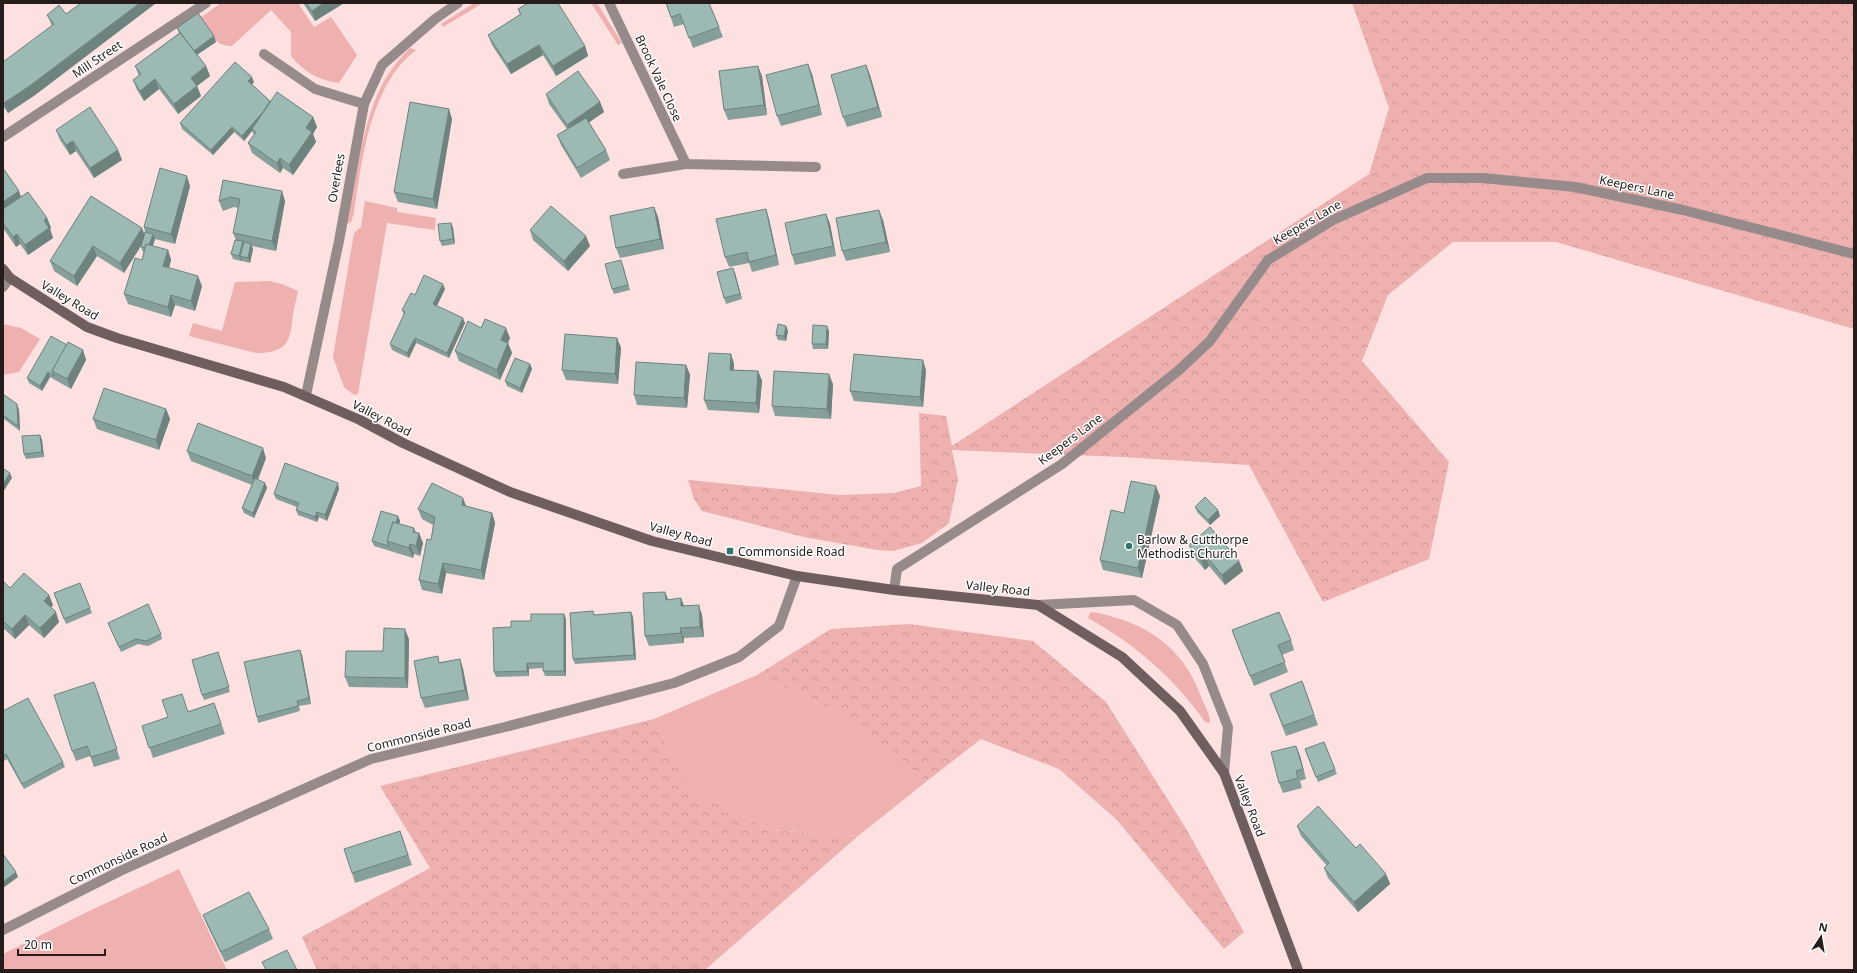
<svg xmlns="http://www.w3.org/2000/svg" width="1857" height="973" font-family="'Noto Sans',sans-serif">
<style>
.green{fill:#efb0b0}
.forest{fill:url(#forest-crowns)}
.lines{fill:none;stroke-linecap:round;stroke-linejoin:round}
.lane{stroke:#968a8a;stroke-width:10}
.street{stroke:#968a8a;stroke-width:10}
.secondary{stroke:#6f5e5e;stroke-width:10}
.wall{fill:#879f9b}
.shaded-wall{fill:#6e827e}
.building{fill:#9db9b4;stroke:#6e827e}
.poi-dot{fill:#2e756c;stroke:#fff;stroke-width:1.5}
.labels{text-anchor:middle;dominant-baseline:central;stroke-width:3;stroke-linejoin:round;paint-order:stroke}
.street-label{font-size:12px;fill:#251c1b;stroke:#fff}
.poi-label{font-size:12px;fill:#251c1b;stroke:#fff;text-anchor:start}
</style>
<defs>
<pattern id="forest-crowns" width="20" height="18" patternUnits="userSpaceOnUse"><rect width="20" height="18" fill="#efb0b0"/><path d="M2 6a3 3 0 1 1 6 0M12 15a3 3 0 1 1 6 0" fill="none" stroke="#cd9797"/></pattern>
</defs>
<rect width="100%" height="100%" fill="#fde0e0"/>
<g class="green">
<path d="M221 3H298L314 27 331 17 357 55 339 83C318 80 304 72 291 56V32L271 10 232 46C215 47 208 31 200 18Z"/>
<path d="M474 3H483L443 27 441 24Z"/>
<path d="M591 3H597L622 43 618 45Z"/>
<path d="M410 48 416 50C370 85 362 159 354 213L351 222 347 224C348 208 353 192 356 176 365 128 373 83 410 48Z"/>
<path d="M365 201 397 208V212L436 218 435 230 387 223 358 394 354 395 344 387 333 357 354 233 361 227Z"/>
<path d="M269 281 282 284 298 291C296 301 293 311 292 322 290 347 280 353 256 353L189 336 193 323 222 331 235 282Z"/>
<path d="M3 324 21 328 40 339 19 372 3 375Z"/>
<path d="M1093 612C1145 622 1183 646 1201 697 1204 705 1211 716 1210 723L1205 722C1174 678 1135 644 1088 618L1090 613Z"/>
<path d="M757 675 841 714 927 781 858 836 771 830 689 790 654 719Z"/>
<path d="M179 869 227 970H3V954L85 913Z"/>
</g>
<g class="forest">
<path d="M1352 3H1854V329L1556 242H1453L1388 295 1362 361 1449 462 1429 559 1323 602 1249 465 1122 457 952 450 958 479 949 523 922 543 893 551 877 550 804 537 702 511 694 499 688 480 839 495 894 493 921 486 919 413 946 416 952 446 1369 174 1389 108Z"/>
<path d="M909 624 1033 641 1106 702 1185 827 1244 932 1224 949 1117 820 1059 769 981 739 927 781 841 714 757 675 831 629Z"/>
<path d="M654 719 689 790 771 830 858 836 705 970H317L302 937 430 868 380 786Z"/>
</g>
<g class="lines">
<path class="lane" d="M264 54 315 89 364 104"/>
<g class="street">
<path d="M609 3 686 164 816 167"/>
<path d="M3 137 206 3"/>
<path d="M623 174 686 164"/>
<path d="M3 287 10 278"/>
<path d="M306 395 339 241 364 104 382 65 435 19 458 3"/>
<path d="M894 590 897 569 1062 464 1179 370 1210 341 1268 260 1333 220 1427 178H1483L1575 187 1683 210 1854 254"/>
<path d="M1038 605 1134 600 1177 625 1203 664 1228 727 1224 773"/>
<path d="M3 930 120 871 371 759 505 727 674 683 739 657 779 626 797 576"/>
</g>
<path class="secondary" d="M3 269 10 278 87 327 117 338 284 387 360 420 403 443 510 492 652 541 797 576 894 590 1038 605 1122 657 1180 711 1224 773 1298 970"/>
</g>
<g class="wall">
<path d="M81 3H156L35 95 8 113 3 106V62L52 26 47 15 66 14Z"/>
<path d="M303 3H344L315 21Z"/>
<path d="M666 3 719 27 723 37 693 48 684 24 674 27Z"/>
<path d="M518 9 585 46 588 56 556 76 543 55 511 74 492 45 488 35 520 15Z"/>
<path d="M177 28 216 42 197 55 206 66 210 76 197 86 201 96 178 114 159 89 144 101 137 90 133 80 139 76 135 66 179 33Z"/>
<path d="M866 65 870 75 882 117 847 127 843 117Z"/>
<path d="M812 74 822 115 781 126 777 116Z"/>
<path d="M762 76 767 115 728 120 724 110Z"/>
<path d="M254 82 252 85 270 101 313 117 317 127 313 134 316 142 293 175 283 168 280 173 252 153 248 143 254 135 252 131 244 141 234 132 213 155 182 129 180 123Z"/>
<path d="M546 94 600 102 604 112 589 122 606 150 610 160 581 178 561 145 557 135 567 129 549 104Z"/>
<path d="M452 119 437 209 398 202 394 192Z"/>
<path d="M56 130 118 150 122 160 94 178 76 151 70 155 60 140Z"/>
<path d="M3 168 19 191 21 197 47 218 51 228 50 229 53 238 28 255 20 244 16 247 3 228Z"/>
<path d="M223 180 285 201 276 251 252 246 253 249 250 263 242 261V260L241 261 233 259 231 254 236 240 233 233 238 208 234 207 223 211 219 201Z"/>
<path d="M190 186 175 244 155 239 153 246 168 250 171 260 169 268 202 286 195 311 175 305 171 317 128 304 124 294 142 260 144 252H143L141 247 142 243 124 273 97 256 77 286 54 271 50 261 91 196 145 235V232L144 227Z"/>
<path d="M654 207 658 217 664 249 620 258 616 248Z"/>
<path d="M766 209 769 219 779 265 752 272 749 263 729 267 725 257Z"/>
<path d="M826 214 830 224 836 256 795 265 792 255Z"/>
<path d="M883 220 890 252 846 261 842 251Z"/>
<path d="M451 223 453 228 455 244 442 246 440 241Z"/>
<path d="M530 230 590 246 568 271 533 240Z"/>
<path d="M623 265 630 290 614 294 612 289Z"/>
<path d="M735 273 742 299 726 304 724 298Z"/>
<path d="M445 289 437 306 465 323 449 358 416 343 409 358 392 350 390 344 404 315 402 310 415 295Z"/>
<path d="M786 326 788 331 786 341 778 340 776 335Z"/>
<path d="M481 328 510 338 508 343 512 353 500 380 459 361 455 351Z"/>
<path d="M829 331 828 349H813L812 344Z"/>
<path d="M617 338 621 348 618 384 566 380 562 370Z"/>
<path d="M67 345 83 350 86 360 71 389 50 377 42 391 29 383 27 378Z"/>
<path d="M731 354 734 364V370L758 371 762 381 759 413 708 410 704 400Z"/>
<path d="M530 364 532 369 522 393 507 386 505 381Z"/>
<path d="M686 365 690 375 687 408 637 405 634 395Z"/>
<path d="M926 370 923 407 854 401 850 391Z"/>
<path d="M833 384 831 419 775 416 772 406Z"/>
<path d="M3 394 17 404 19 410 20 431 4 419 3 420Z"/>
<path d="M166 409 170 419 159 450 97 429 93 419Z"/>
<path d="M40 435 42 440 44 457 26 459 24 454Z"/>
<path d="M187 451 266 458 258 480 265 483 267 488 254 518 244 513 242 508 252 485 191 461Z"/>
<path d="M339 489 327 521 319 517 317 522 298 515 296 510 297 507 276 499 274 494Z"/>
<path d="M1160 496 1142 578 1103 570 1100 560 1124 513Z"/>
<path d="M466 506 492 513 495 523 484 580 446 573 442 594 422 590 419 580 431 540 433 525 422 519 418 509Z"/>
<path d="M1195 507 1218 510 1220 516 1210 525 1197 512Z"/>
<path d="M398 516 400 521 399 524 414 528 416 532 419 533 423 543 420 556 414 554 413 558 374 546 372 541Z"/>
<path d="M1189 545 1239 561 1243 571 1225 585 1209 566 1205 570 1192 555Z"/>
<path d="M3 581 10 588 49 595 53 605 51 607 59 622 44 638 29 625 15 639 3 628Z"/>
<path d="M80 583 92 613 66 624 54 593Z"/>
<path d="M665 592 668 599 684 606 702 615 704 637 684 638V643L649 646 645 636Z"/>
<path d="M631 612 633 617 636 660 575 664 573 659 595 615Z"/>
<path d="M564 614 566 619V676H545L543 671V668L529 669V676L496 677 494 672 511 627 531 621Z"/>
<path d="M108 623 161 634 162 639 148 646 138 644 121 652Z"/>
<path d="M1232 630 1291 640 1294 650 1282 655 1288 672 1254 686Z"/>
<path d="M409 639 408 688 349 687 345 677 383 651Z"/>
<path d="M218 652 230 692 204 700 202 695Z"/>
<path d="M302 655 311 704 299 706 300 711 258 723 257 717Z"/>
<path d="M460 659 463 669 469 700 425 708 421 698 440 662Z"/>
<path d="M1302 681 1318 725 1286 736 1270 694Z"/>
<path d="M98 692 120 759 94 767 90 756 76 761 72 751Z"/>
<path d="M214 703 225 734 153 758 142 726Z"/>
<path d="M3 711 63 762 65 767 24 789 7 759 4 761 3 759Z"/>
<path d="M1324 742 1337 774 1318 782 1305 749Z"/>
<path d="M1296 746 1300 756 1306 779 1300 781 1302 788 1283 793 1279 783Z"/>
<path d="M1297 826 1356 848 1386 874 1390 884 1358 912 1328 878 1324 868 1327 866 1301 836Z"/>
<path d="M400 831 412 865 355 883 352 873Z"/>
<path d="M203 915 269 929 273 939 225 962 207 925Z"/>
</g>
<g class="shaded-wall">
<path d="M140 3H156L35 95 8 113 4 103Z"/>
<path d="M324 3H344L315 21 312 11Z"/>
<path d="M214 36 216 42 195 56 193 51Z"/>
<path d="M539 45 543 55 511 74 507 64Z"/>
<path d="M585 46 588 56 556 76 553 66Z"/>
<path d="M808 64 812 74 822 115 819 105Z"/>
<path d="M866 65 870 75 882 117 878 107Z"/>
<path d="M206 66 210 76 197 86 201 96 178 114 174 104 191 78Z"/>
<path d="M758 66 762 76 767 115 764 105Z"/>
<path d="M252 77 254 82 250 86 248 81Z"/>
<path d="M155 79 159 89 144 101 140 91Z"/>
<path d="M272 102 252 129V131L244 141 242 136Z"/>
<path d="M600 102 604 112 571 135 567 125Z"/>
<path d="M449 109 452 119 437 209 433 199Z"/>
<path d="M313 117 317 127 313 134 316 142 293 175 289 165 306 128Z"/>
<path d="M232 127 234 132 213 155 211 150Z"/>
<path d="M73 141 76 151 70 155 66 145Z"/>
<path d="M118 150 122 160 94 178 90 168Z"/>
<path d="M280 158 283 168 280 173 277 163Z"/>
<path d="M187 176 190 186 175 244 171 234Z"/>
<path d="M19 191 22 201 3 214V202Z"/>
<path d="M282 191 285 201 276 251 272 241Z"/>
<path d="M654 207 658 217 664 249 660 239Z"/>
<path d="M766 209 769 219 779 265 776 255Z"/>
<path d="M879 210 883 220 890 252 886 242Z"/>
<path d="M826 214 830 224 836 256 833 246Z"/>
<path d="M47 218 51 228 50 229 53 238 28 255 25 245 44 220Z"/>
<path d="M451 223 453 228 455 244 453 239Z"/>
<path d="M142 228 146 238 124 273 120 263Z"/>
<path d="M17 234 20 244 16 247 13 237Z"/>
<path d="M153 234 155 239 150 254 148 249Z"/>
<path d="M586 236 590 246 568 271 564 261Z"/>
<path d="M243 241 245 246 240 256 242 260 241 261 239 256Z"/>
<path d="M251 244 253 249 250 263 248 258Z"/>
<path d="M93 246 97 256 77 286 74 276Z"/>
<path d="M168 250 171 260 167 276 163 266Z"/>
<path d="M733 268 735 273 742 299 740 294Z"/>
<path d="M198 276 202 286 195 311 191 301Z"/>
<path d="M443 284 445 289 435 309 433 304Z"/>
<path d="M171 295 175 305 171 317 168 307Z"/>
<path d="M463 318 465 323 449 358 447 353Z"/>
<path d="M786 326 788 331 786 341 784 336Z"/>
<path d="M827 326 829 331 828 349 826 344Z"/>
<path d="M506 328 510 338 505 350 501 340Z"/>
<path d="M415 338 416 343 409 358 407 353Z"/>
<path d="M617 338 621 348 618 384 615 374Z"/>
<path d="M508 343 512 353 500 380 497 370Z"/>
<path d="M83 350 86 360 71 389 67 379Z"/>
<path d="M731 354 734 364V380L730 370Z"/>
<path d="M923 360 926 370 923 407 920 397Z"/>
<path d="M530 364 532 369 522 393 520 388Z"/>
<path d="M686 365 690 375 687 408 684 398Z"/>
<path d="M758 371 762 381 759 413 756 403Z"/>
<path d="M48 372 50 377 42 391 40 386Z"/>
<path d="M829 374 833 384 831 419 827 409Z"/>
<path d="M17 404 19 410 20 431 18 426Z"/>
<path d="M166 409 170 419 159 450 156 440Z"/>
<path d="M40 435 42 440 44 457 42 452Z"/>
<path d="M263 448 266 458 255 486 252 476Z"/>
<path d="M10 473 12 478 3 492V484Z"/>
<path d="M265 483 267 488 254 518 253 513Z"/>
<path d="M338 483 339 489 327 521 325 515Z"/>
<path d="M1156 486 1160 496 1142 578 1138 568Z"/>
<path d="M463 498 467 508 462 505Z"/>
<path d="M1218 510 1220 516 1210 525 1208 520Z"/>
<path d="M317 512 319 517 317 522 315 517Z"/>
<path d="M492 513 495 523 484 580 481 570Z"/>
<path d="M398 516 400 521 393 543 390 542Z"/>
<path d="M419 533 423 543 420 556 416 546Z"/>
<path d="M410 544 414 554 413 558 409 548Z"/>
<path d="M1206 556 1209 566 1205 570 1201 560Z"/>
<path d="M1239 561 1243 571 1225 585 1222 575Z"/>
<path d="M443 563 446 573 442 594 438 584Z"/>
<path d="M665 592 669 602 666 600Z"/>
<path d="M49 595 53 605 48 611 44 601Z"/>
<path d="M681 598 685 608 681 606Z"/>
<path d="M699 605 702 615 704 637 700 627Z"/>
<path d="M56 612 59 622 44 638 40 628Z"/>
<path d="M631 612 633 617 636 660 634 655Z"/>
<path d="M564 614 566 619V676L564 671Z"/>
<path d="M25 615 29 625 15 639 12 629Z"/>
<path d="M680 628 684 638V643L681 633Z"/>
<path d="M405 629 409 639 408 688 405 678Z"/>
<path d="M300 650 302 655 311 704 309 698Z"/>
<path d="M460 659 463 669 469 700 465 690Z"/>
<path d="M527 663 529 669V676L527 671Z"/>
<path d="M1296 746 1300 756 1306 779 1303 769Z"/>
<path d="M16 872 18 877 3 888V882Z"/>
<path d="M1386 874 1390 884 1358 912 1354 902Z"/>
</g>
<g class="building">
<path d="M81 3H140L31 85 4 103 3 101V62L54 24 47 15 59 5 66 14Z"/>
<path d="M306 3H324L312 11Z"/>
<path d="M528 3H558L585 46 553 66 539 45 507 64 488 35 521 14 518 9Z"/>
<path d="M666 3H709L719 27 689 38 680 14 671 17Z"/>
<path d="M198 13 214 36 194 51 177 28Z"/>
<path d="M180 33 206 66 191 78 197 86 174 104 155 79 140 91 133 80 141 74 135 66Z"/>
<path d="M235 62 252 77 248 81 270 101 263 112 242 136 232 127 211 150 180 123Z"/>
<path d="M808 64 819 105 777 116 766 75Z"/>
<path d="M866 65 878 107 843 117 831 75Z"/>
<path d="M758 66 764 105 724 110 719 71Z"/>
<path d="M578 71 600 102 567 125 546 94Z"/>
<path d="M277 92 313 117 306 128 312 132 289 165 280 158 277 163 248 143 256 132 252 129Z"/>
<path d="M410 102 449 109 433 199 394 192Z"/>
<path d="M90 107 118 150 90 168 73 141 66 145 56 130Z"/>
<path d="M586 118 606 150 577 168 557 135Z"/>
<path d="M3 168 19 191 3 202Z"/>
<path d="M160 168 187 176 171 234 144 227Z"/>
<path d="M223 180 282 191 272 241 233 233 240 199 230 197 219 201Z"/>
<path d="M28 192 47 218 44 220 49 228 25 245 17 234 13 237 3 223V209Z"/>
<path d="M91 196 142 228 120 263 93 246 74 276 50 261Z"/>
<path d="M551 206 586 236 564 261 530 230Z"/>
<path d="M654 207 660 239 616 248 610 216Z"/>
<path d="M766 209 776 255 749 262 747 252 725 257 716 219Z"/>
<path d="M879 210 886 242 842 251 836 218Z"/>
<path d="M826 214 833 246 792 255 785 223Z"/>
<path d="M451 223 453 239 440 241 438 224Z"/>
<path d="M145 232 153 234 149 245 146 244 145 248 141 247Z"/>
<path d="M235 240 243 241 239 256 231 254Z"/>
<path d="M244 242 251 244 248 258 240 256Z"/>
<path d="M146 244 168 250 163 266 198 276 191 301 171 295 168 307 124 294 135 258 142 260Z"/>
<path d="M621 260 628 285 612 289 605 264Z"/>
<path d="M733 268 740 294 724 298 717 272Z"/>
<path d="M424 275 443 284 433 304 463 318 447 353 415 338 407 353 390 344 405 312 402 310 411 293 415 295Z"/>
<path d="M485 319 506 328 501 340 508 343 497 370 455 351 468 321 481 328Z"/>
<path d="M778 324 786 326 784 336 776 335Z"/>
<path d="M813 325 827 326 826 344H812Z"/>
<path d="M565 334 617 338 615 374 562 370Z"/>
<path d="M51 336 67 345 52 371 54 376 48 372 40 386 27 378Z"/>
<path d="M68 342 83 350 67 379 52 371Z"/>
<path d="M709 353 731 354 730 370 758 371 756 403 704 400Z"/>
<path d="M854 354 923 360 920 397 850 391Z"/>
<path d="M515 358 530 364 520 388 505 381Z"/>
<path d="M636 362 686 365 684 398 634 395Z"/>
<path d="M774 371 829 374 827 409 772 406Z"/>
<path d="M104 388 166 409 156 440 93 419Z"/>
<path d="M3 394 17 404 18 426 3 415Z"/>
<path d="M198 423 263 448 252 476 187 451Z"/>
<path d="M40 435 42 452 24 454 22 436Z"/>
<path d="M285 463 338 483 325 515 317 512 315 517 296 510 299 503 274 494Z"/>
<path d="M4 469 10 473 3 484V470Z"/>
<path d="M255 478 265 483 253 513 242 508Z"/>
<path d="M1131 481 1156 486 1138 568 1100 560 1111 510 1124 513Z"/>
<path d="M432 483 463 498 462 505 492 513 481 570 443 563 438 584 419 580 427 539 431 540 435 517 418 509Z"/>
<path d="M1205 497 1218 510 1208 520 1195 507Z"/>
<path d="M381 511 398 516 396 523 393 522 387 541 389 546 372 541Z"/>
<path d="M393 522 414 528 413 532 419 533 416 546 410 544 409 548 387 541Z"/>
<path d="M1210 527 1239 561 1222 575 1206 556 1201 560 1189 545Z"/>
<path d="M24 573 49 595 44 601 56 612 40 628 25 615 12 629 3 621V581L10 588Z"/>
<path d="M80 583 90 608 64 619 54 593Z"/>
<path d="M665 592 666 600 681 598V606L699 605 700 627 680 628 681 633 645 636 643 593Z"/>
<path d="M148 604 161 634 146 641 136 639 119 647 108 623Z"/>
<path d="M593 611 594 615 631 612 634 655 573 659 570 613Z"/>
<path d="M1279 612 1291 640 1278 645 1285 662 1250 676 1232 630Z"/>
<path d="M531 614H564V671H543V663H527V671L494 672 493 628 511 627V621H531Z"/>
<path d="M384 628 405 629V678L345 677 346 651H383Z"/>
<path d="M300 650 309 698 297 701 298 706 257 717 244 662Z"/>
<path d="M218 652 229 687 202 695 192 660Z"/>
<path d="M438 656 439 663 460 659 465 690 421 698 414 661Z"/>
<path d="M1302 681 1314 715 1283 726 1270 694Z"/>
<path d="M94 682 117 749 91 757 87 746 72 751 54 695Z"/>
<path d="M182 694 188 712 214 703 221 724 149 748 142 726 168 717 162 700Z"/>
<path d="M28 698 63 762 22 784 6 754 3 756V711Z"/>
<path d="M1324 742 1335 769 1316 777 1305 749Z"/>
<path d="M1296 746 1303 769 1296 771 1298 778 1279 783 1271 752Z"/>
<path d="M1318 806 1356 848 1360 844 1386 874 1354 902 1324 868 1329 863 1297 826Z"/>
<path d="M400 831 408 855 352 873 344 849Z"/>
<path d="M3 854 16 872 3 882Z"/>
<path d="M249 892 269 929 221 952 203 915Z"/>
<path d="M287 950 297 970H266L262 962Z"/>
</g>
<g class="poi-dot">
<circle cx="1129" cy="546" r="4"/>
<rect x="726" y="547" width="8" height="8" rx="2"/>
</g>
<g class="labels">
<g class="street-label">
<text transform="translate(97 59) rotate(-34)">Mill Street</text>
<text transform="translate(659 78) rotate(65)">Brook Vale Close</text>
<text transform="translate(336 178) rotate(-80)">Overlees</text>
<text transform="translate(1637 187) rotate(12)">Keepers Lane</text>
<text transform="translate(1307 222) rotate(-30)">Keepers Lane</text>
<text transform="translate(70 300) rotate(31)">Valley Road</text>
<text transform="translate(382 418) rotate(27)">Valley Road</text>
<text transform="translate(1070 439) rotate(-37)">Keepers Lane</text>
<text transform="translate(681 534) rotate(15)">Valley Road</text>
<text transform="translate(998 588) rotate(6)">Valley Road</text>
<text transform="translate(419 735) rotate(-14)">Commonside Road</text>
<text transform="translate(1250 806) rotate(69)">Valley Road</text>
<text transform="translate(118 859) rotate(-25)">Commonside Road</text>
</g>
<g class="poi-label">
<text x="1137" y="539">Barlow &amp; Cutthorpe<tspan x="1137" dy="14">Methodist Church</tspan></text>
<text x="738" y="551">Commonside Road</text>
</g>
</g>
<rect width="1857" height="973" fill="none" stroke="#251c1b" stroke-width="8"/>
<g transform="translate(1821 937) rotate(12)" stroke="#ffffff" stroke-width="3" paint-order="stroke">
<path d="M0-3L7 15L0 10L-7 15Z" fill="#251c1b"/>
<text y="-6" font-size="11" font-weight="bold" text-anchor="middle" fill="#251c1b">N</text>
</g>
<path d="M18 949v6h87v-6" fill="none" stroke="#251c1b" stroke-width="2"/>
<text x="24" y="949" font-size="12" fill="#251c1b" stroke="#ffffff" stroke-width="3" paint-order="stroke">20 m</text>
</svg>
